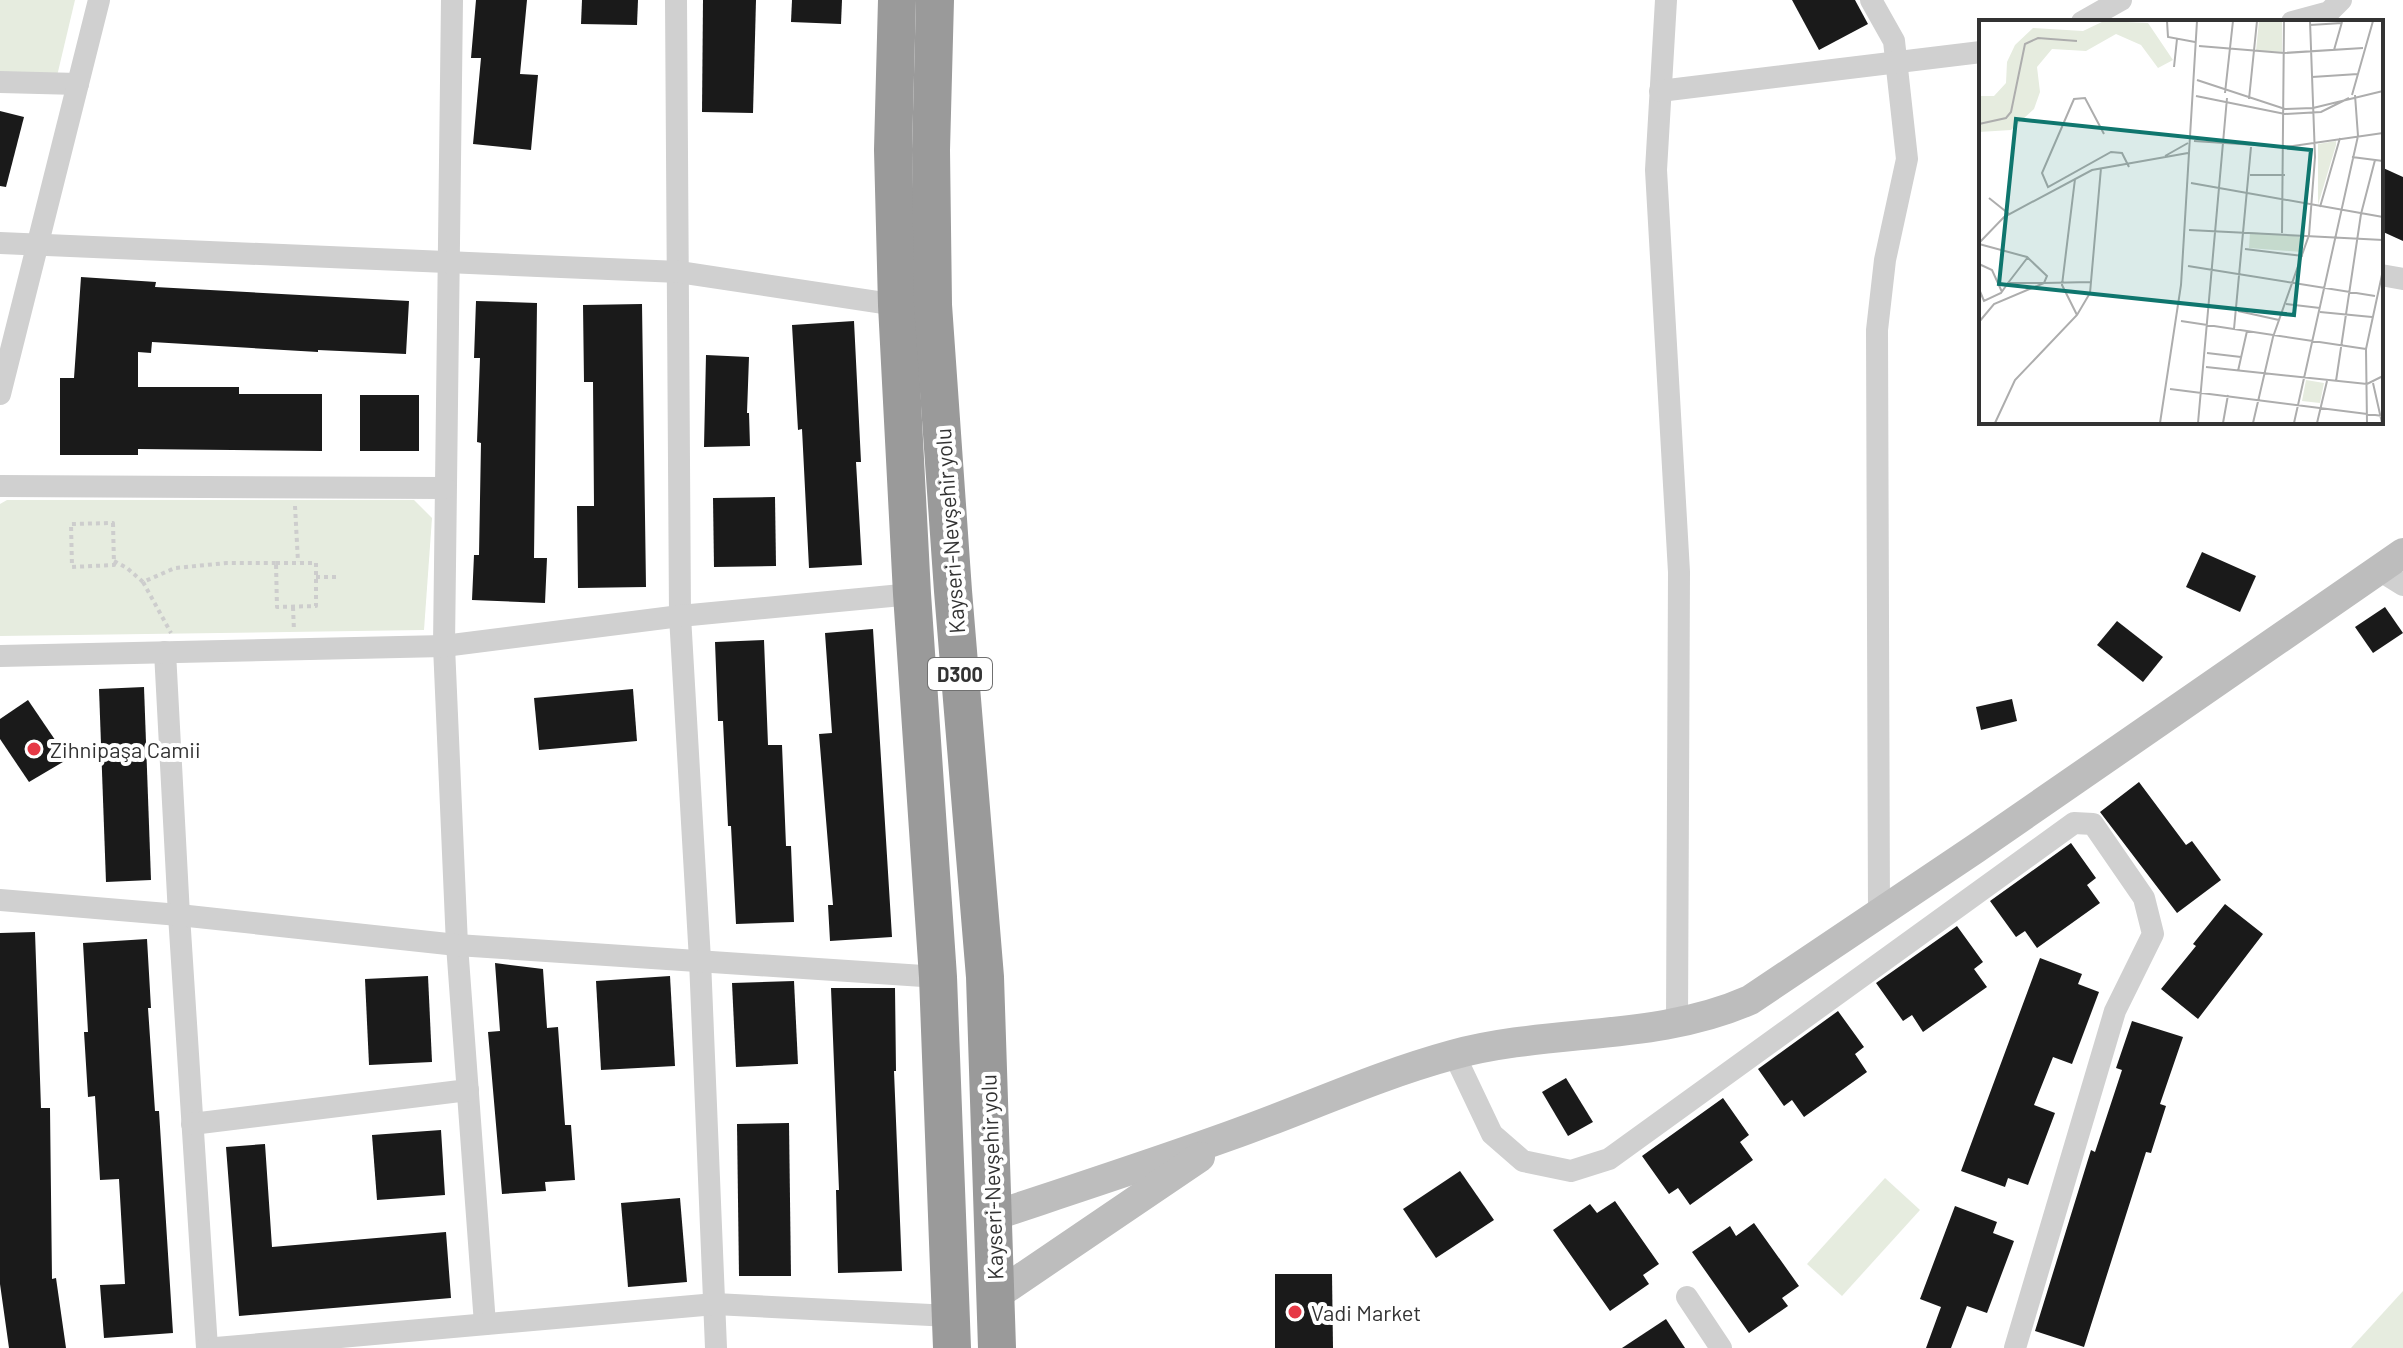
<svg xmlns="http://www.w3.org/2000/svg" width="2403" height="1348" font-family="Barlow,sans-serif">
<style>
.green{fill:#e6ecdf}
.building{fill:#1a1a1a}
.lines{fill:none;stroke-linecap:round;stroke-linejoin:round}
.path{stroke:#cdcdcd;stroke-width:4;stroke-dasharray:4 4;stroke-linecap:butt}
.street{stroke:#d0d0d0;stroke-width:22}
.secondary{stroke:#bdbdbd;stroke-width:30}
.highway{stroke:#9a9a9a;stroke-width:38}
.poi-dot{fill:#e63946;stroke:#fff;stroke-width:3}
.labels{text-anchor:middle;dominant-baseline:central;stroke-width:8;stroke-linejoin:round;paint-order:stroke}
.shield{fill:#fff;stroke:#707070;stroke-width:2}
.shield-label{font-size:20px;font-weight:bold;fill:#333}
.street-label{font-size:22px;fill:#333;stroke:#fff}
.poi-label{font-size:22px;fill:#333;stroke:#fff;text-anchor:start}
.inset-road{fill:none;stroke:#adadad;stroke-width:2}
.view{fill:#0f766e;fill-opacity:0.15;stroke:#0f766e;stroke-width:4}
.inset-edge{fill:none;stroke:#333;stroke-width:4}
</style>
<rect width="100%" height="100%" fill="#fff"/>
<g class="green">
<path d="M0 0H75L57 76 0 75Z"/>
<path d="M7 500H414L432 518 424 630 0 636V504Z"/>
<path d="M1885 1178 1920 1210 1842 1296 1807 1264Z"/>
<path d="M2403 1291V1348H2351Z"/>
</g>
<g class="building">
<path d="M476 0H527L520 74 538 75 531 150 473 144 481 58H471Z"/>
<path d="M582 0H638L637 25 581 24Z"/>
<path d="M703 0H756L753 113 702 112Z"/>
<path d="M792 0H842L841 24 791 22Z"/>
<path d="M1792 0H1855L1868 24 1819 50Z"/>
<path d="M0 111 24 117 6 187 0 186Z"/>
<path d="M2381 167 2403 177V241L2381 231Z"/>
<path d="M81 277 156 282 155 287 409 301 406 354 318 350V352L152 342 151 353 138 352V387H239V394H322V451L138 449V455H60V378H74Z"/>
<path d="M476 301 537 303 534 558H547L545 603 472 600 474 555H479L481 443 477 442 480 358H474Z"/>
<path d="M642 304 646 587 578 588 577 506H594L593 382H584L583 305Z"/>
<path d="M854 321 861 462H856L862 565 809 568 802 429 798 430 792 325Z"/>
<path d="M706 355 749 357 747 413H749L750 446 704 447Z"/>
<rect x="360" y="395" width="59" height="56"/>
<path d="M775 497 776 566 714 567 713 498Z"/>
<path d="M2202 552 2256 576 2240 612 2186 587Z"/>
<path d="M2385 607 2403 633 2373 653 2355 627Z"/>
<path d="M2117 621 2163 657 2143 682 2097 645Z"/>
<path d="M873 629 892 937 830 941 828 905H833L819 734 832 733 825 633Z"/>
<path d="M764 640 768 745H782L786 846H791L794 922 736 924 731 826H728L723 721H718L715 642Z"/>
<path d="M144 687 151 880 106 882 99 689Z"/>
<path d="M633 689 637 741 539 750 534 698Z"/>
<path d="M2012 699 2017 721 1981 730 1976 707Z"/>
<path d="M28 700 68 759 29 782 0 739V719Z"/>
<path d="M2139 782 2186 845 2192 841 2221 880 2177 913 2100 812Z"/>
<path d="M2071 843 2096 878 2087 885 2100 903 2037 948 2025 931 2016 937 1990 901Z"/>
<path d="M2225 904 2263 934 2198 1019 2161 989 2196 946 2193 944Z"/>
<path d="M1957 926 1983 962 1974 969 1987 987 1923 1032 1912 1015 1903 1021 1876 983Z"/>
<path d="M35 932 41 1108H50L52 1279 56 1278 66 1348H9L0 1284V933Z"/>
<path d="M147 939 151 1008H148L155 1111H159L173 1333 104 1338 100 1285 125 1284 119 1179 100 1180 95 1096 88 1097 84 1032H88L83 943Z"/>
<path d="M2040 958 2082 974 2078 984 2099 992 2072 1064 2053 1057 2034 1105 2055 1113 2028 1185 2008 1178 2005 1187 1961 1171Z"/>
<path d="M495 963 543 969 547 1028 558 1027 565 1125H571L575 1180 545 1182 546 1191 502 1194 488 1032 500 1031Z"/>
<path d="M428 976 432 1062 369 1065 365 979Z"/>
<path d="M670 976 675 1066 601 1070 596 981Z"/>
<path d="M794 981 798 1064 736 1067 732 983Z"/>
<path d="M831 988H895L896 1071H894L902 1271 838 1273 836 1190H839Z"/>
<path d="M1838 1011 1864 1047 1855 1054 1867 1072 1804 1117 1792 1100 1784 1106 1758 1069Z"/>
<path d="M2132 1021 2183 1037 2160 1104 2166 1106 2151 1153 2146 1152 2084 1347 2035 1331 2091 1150 2095 1152 2122 1070 2116 1068Z"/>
<path d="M1566 1078 1593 1122 1568 1136 1542 1092Z"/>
<path d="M1723 1098 1749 1135 1740 1142 1753 1160 1690 1205 1678 1188 1669 1194 1642 1156Z"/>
<path d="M789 1123 791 1276H739L737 1124Z"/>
<path d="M441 1130 445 1195 377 1200 372 1135Z"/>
<path d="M265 1144 272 1247 446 1232 451 1298 239 1316 226 1147Z"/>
<path d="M1460 1171 1494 1220 1436 1258 1403 1209Z"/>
<path d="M680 1198 687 1282 628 1287 621 1203Z"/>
<path d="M1615 1201 1659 1264 1643 1275 1649 1284 1610 1311 1553 1230 1590 1204 1597 1213Z"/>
<path d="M1955 1206 1997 1222 1993 1233 2014 1241 1987 1313 1967 1306 1951 1348H1926L1941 1307 1920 1299Z"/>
<path d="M1754 1223 1799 1286 1782 1298 1788 1306 1749 1333 1692 1252 1730 1226 1736 1236Z"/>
<path d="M1275 1274H1332L1333 1348H1275Z"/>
<path d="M1666 1319 1685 1348H1622Z"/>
</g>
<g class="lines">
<g class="path">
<path d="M295 506 298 562"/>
<path d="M113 523 114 565 72 567 71 524Z"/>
<path d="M114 561 127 568 143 582 175 568 227 563H276"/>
<path d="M276 563H316V606L277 607Z"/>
<path d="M316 577H339"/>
<path d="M143 582 171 633"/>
<path d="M293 607 294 631"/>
</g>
<g class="street">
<path d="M452 0 444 646 457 945 485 1324"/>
<path d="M676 0 680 616 700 960 716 1348"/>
<path d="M1666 0 1656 170 1679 572 1677 1024"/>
<path d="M1871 0 1894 41 1907 159 1885 260 1877 330 1879 914"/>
<path d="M2082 22 2121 0"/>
<path d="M2292 22 2329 12 2341 0"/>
<path d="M0 82 78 84"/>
<path d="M1660 91 1981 52"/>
<path d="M0 243 679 272 897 305"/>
<path d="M2381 275 2403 279"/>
<path d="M0 394 99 0"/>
<path d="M0 486 445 488"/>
<path d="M2379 570 2403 585"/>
<path d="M165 652 179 915 207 1348"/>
<path d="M0 656 444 646 680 616 912 594"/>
<path d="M0 900 179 915 457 945 938 977"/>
<path d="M1454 1054 1492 1134 1523 1161 1571 1171 1609 1159 2074 823 2093 824 2144 898 2153 934 2115 1011 2015 1348"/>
<path d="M192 1124 468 1090"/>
<path d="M1687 1297 1721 1348"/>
<path d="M216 1348 715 1304 950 1316"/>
</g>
<g class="secondary">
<path d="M993 1216C1071 1190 1151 1164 1229 1136 1303 1110 1375 1076 1452 1055 1550 1028 1655 1042 1750 1000L1975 849 2403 553"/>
<path d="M995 1296 1200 1157"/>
</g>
<g class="highway">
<path d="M897 0 893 150 897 305 912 594 938 977 952 1348"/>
<path d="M935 0 931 150 933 305 953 591 985 977 997 1348"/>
</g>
</g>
<g class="poi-dot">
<circle cx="34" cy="749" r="8"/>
<circle cx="1295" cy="1312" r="8"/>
</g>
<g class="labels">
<rect class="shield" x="928" y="658" width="64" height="32" rx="6"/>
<g class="shield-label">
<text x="960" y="674">D300</text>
</g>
<g class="street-label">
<text transform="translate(949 531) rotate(-94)">Kayseri-Nevşehir yolu</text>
<text transform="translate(991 1177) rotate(-92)">Kayseri-Nevşehir yolu</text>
</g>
<g class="poi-label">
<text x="50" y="749">Zihnipaşa Camii</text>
<text x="1311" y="1312">Vadi Market</text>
</g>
</g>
<g transform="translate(1979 20)">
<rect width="404" height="404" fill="#fff"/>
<path d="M125 1 169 3 194 40 179 48 162 25 137 14 107 31 73 29 58 47 61 72 55 89 32 110 0 112V76H15L27 63 28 42 36 25 54 8 104 11ZM280 1H303V32L277 31ZM357 121V125L339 185V124ZM271 212 326 217 323 232 270 228ZM327 360 345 363 341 383 323 381Z" fill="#e6ecdf"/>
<path class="inset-road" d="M188 1 189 17 216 22M331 5 363 3M220 26 305 33 384 28M355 30 363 2M195 47 198 19M333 57 379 54M218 60 306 89 334 88 404 71M246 73 254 1M373 75 394 1M217 76 306 94 342 92 370 78M270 79 278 1M0 104 27 98 32 92 46 24 59 18 98 21M125 114 106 78 95 79 63 153 69 167 132 132 143 133 150 147M215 121 307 127 404 113M186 136 209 123M373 137 404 141M271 155H306M96 159 83 265 98 295M212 163 404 197M10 178 30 194M341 187 361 118M210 210 404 220M303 213 305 1M0 223 25 197 113 150 209 133M0 224 48 237 68 256 65 263H29L22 273 5 281 0 269M266 229 324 236M0 244 13 250 23 272M209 246 396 276M29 263 49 237M307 284 341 288M259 291 300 300M341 292 393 297M202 301 387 329M0 302 15 284 65 263 112 262M255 309 272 127M228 333 262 337M227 347 388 364 404 356M259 351 268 311M357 361 382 194 396 140M394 363 403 403M191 369 404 396M16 403 36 360 98 295 111 273 122 148M181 403 202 265 218 1M219 403 248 78M244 403 249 375M274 403 294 317 330 215 336 137 331 1M315 403 379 116 376 75M338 403 348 361M388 403 387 329 404 250"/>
<path class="view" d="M37 99 332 130 315 295 20 264Z"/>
<rect width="404" height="404" class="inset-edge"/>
</g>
</svg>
